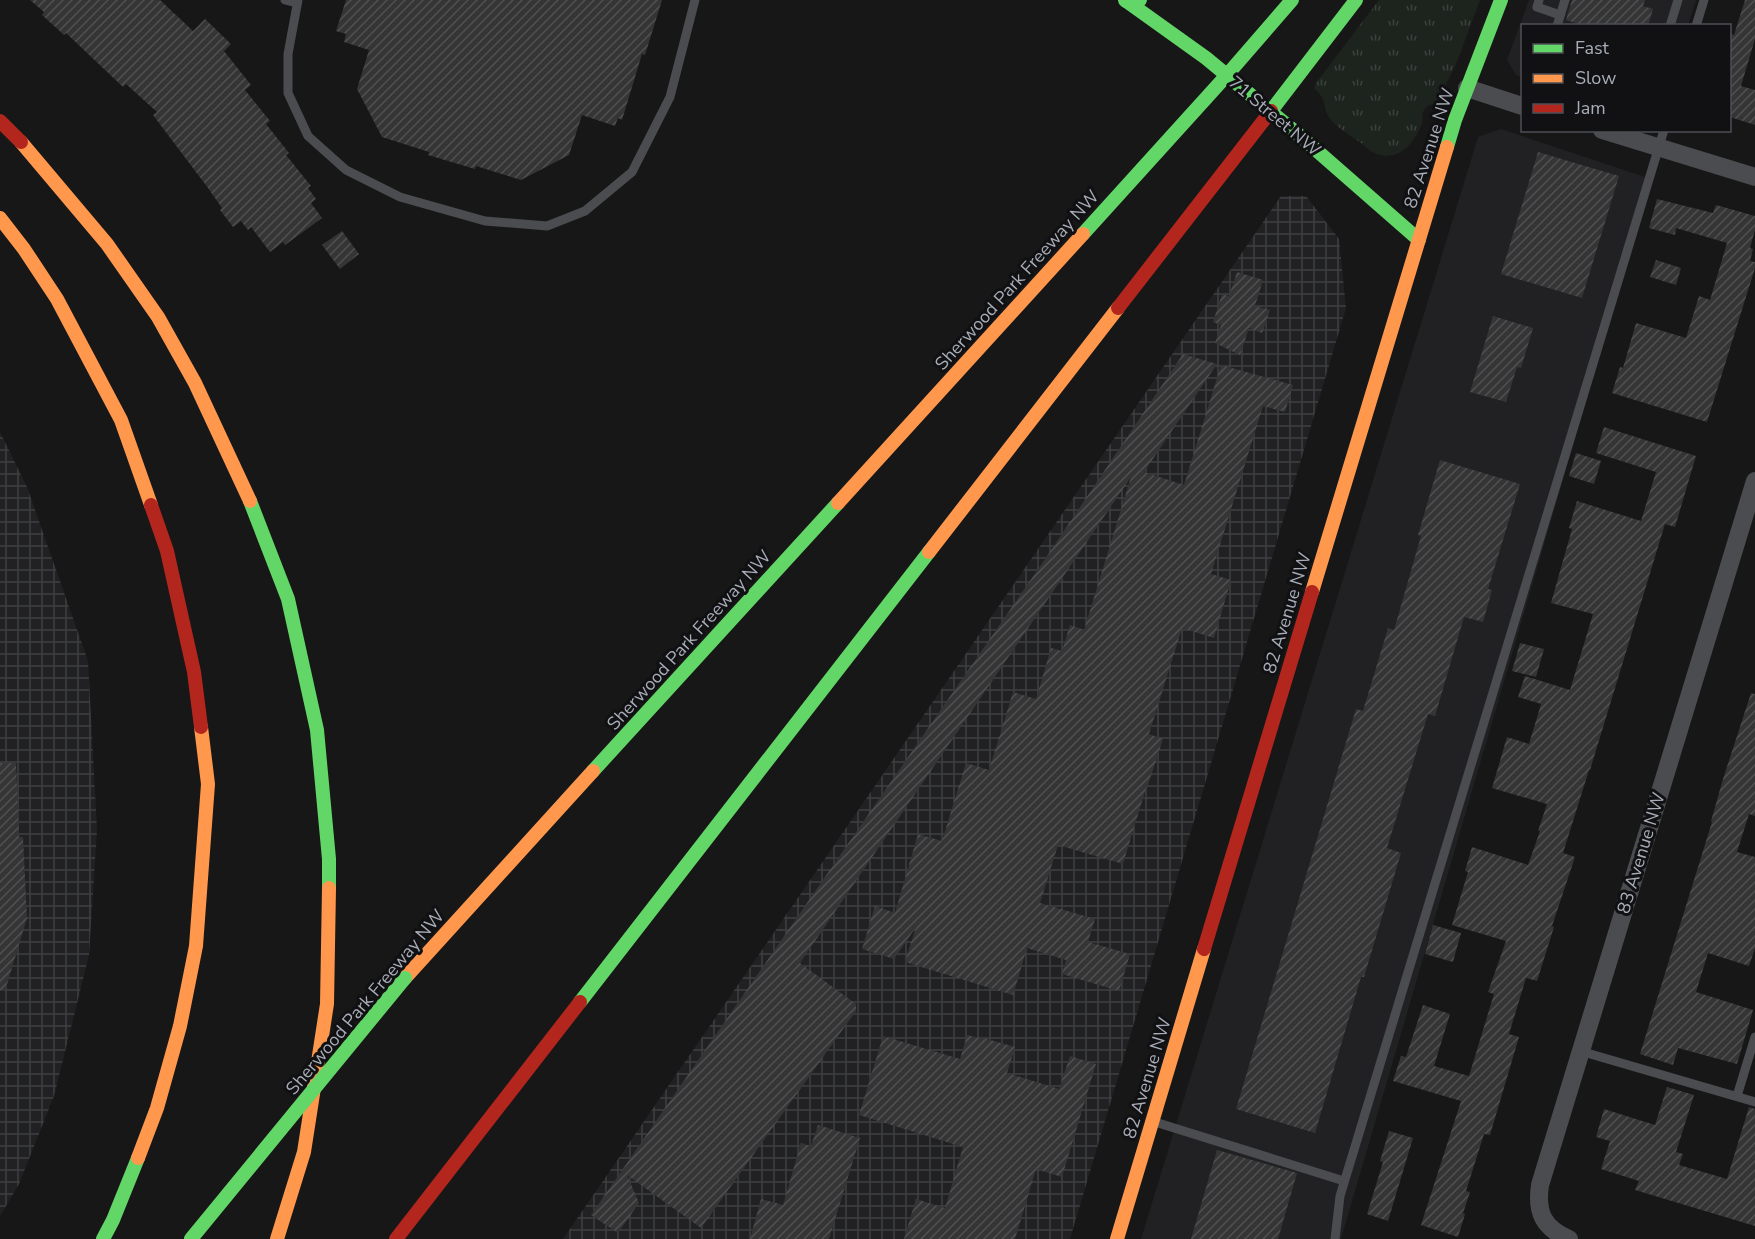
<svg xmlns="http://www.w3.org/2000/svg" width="1755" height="1239" font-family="'Nunito Sans',sans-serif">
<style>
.built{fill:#212123}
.industrial{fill:url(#industrial-grid)}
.grass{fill:url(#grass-tufts)}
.building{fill:url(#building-hatch)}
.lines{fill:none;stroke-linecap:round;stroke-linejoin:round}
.lane{stroke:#4b4c50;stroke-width:9}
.street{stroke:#4b4c50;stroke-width:18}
.fast{stroke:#63d668;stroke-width:14}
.slow{stroke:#ff974d;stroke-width:14}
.jam{stroke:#b3261e;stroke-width:14}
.fast-bridge{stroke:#63d668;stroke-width:14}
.labels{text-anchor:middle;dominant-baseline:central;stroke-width:6;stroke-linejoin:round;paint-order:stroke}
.street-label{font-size:18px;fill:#a8adb8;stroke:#111113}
</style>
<defs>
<pattern id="industrial-grid" width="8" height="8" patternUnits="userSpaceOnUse" patternTransform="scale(1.5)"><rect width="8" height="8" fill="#212123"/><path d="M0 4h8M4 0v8" fill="none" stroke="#3e3f41"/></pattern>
<pattern id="grass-tufts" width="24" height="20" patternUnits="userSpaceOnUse" patternTransform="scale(1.5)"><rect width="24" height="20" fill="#1d241e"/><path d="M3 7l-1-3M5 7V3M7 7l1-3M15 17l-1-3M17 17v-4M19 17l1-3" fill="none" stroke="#3b413d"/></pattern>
<pattern id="building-hatch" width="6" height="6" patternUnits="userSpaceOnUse" patternTransform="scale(1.5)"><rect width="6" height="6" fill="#353536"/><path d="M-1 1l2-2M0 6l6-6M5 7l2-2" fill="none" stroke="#4f5051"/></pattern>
</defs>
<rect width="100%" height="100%" fill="#171717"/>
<g class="built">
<path d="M1529 0H1696L1688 25 1522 26V77L1516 75 1507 60Z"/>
<path d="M1501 129 1651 179 1341 1239H1141L1478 137Z"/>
</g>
<g class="industrial">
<path d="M1281 196H1306L1339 239 1346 308 1070 1239H563Z"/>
<path d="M0 432 27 487 88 661 97 830 89 955 54 1096 19 1184 0 1216Z"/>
</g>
<path class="grass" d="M1379 0H1480L1456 64 1436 104C1431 104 1427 105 1424 110 1421 114 1423 119 1422 123 1415 142 1399 162 1377 154 1371 152 1366 147 1361 143 1353 137 1333 125 1329 117 1322 104 1327 99 1314 88L1316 83Z"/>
<g class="building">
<path d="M30 0H160L193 31 205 19 231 44 224 51 251 85 245 90 270 121 266 124 289 153 286 155 311 186 308 188 316 199 311 203 322 218 285 245 283 242 270 252 251 227 248 230 241 221 233 227 220 210 222 208 208 188 153 115 157 112 126 84 123 87 66 33 64 35 42 15 44 12Z"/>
<path d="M346 0H662L645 55 642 54 622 120 618 118 615 126 582 115 569 155 521 180 476 166 475 169 428 155 429 152 382 137 357 89 369 50 344 42 346 34 336 31Z"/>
<path d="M1572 0H1645L1643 6 1653 9 1648 26H1584L1566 20Z"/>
<path d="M1745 0H1755V39L1741 86 1755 90V125L1730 117V34L1734 35Z"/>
<path d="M1538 152 1619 176 1582 298 1501 274Z"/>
<path d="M1657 199 1713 213 1716 205 1755 216V230L1750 248 1753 249 1750 261 1755 262V268L1707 422 1612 393 1620 367 1623 368 1636 323 1686 338 1699 296 1710 300 1727 243 1676 228 1675 235 1649 228Z"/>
<path d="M342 231 359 254 340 269 322 245Z"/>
<path d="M1656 260 1681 268 1676 285 1650 277Z"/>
<path d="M1237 272 1263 280 1255 306 1270 310 1262 333 1249 328 1240 355 1215 343 1221 325 1213 322 1222 294 1229 296Z"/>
<path d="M1493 316 1533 328 1521 368 1517 367 1506 402 1470 392Z"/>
<path d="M1183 354 1217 364 1144 472 1184 485 1221 365 1293 385 1285 412 1263 406 1211 574 1231 580 1214 638 1182 628 1149 734 1163 739 1147 788H1146L1123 864 1058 845 1040 903 1095 919 1088 942 1130 954 1119 991 1062 974 1066 960 1027 948 1013 995 905 962 916 927 894 959 862 949 875 906 895 913 918 834 942 841 966 763 989 770 1013 692 1036 699 1051 648 1062 651 1070 625 1084 630 1131 477 800 963 856 1004V1011L701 1228 627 1175 639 1203 618 1233 591 1215 1041 565Z"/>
<path d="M1604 427 1696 456 1675 527 1665 524 1590 770H1589L1563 853 1575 857 1552 926 1554 927 1537 981 1526 978 1509 1034 1519 1037 1490 1135 1484 1134 1466 1191 1470 1192 1463 1213 1465 1214 1458 1237 1421 1225 1461 1101 1393 1081 1401 1056 1406 1057 1423 1005 1450 1014 1434 1066 1469 1076 1494 994 1488 992 1506 941 1452 925 1468 872 1465 871 1472 847 1528 865 1540 831H1538L1547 804 1492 788 1507 737 1529 744 1541 704 1518 697 1525 676 1570 690 1593 614 1551 603 1572 529 1569 528 1577 501 1641 521 1656 472 1596 453Z"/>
<path d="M1576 453 1601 461 1594 484 1569 476Z"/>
<path d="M1440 460 1520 484 1488 589 1492 590 1483 622 1464 617 1435 716 1428 714 1387 848 1401 853 1364 977H1361L1315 1133 1236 1109 1356 709 1363 711 1388 628 1394 630 1421 536 1418 535Z"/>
<path d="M1520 643 1544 649 1536 677 1512 671Z"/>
<path d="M1751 693 1755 694V816L1749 814 1737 852 1755 857V948L1749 966 1708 953 1696 992 1753 1010 1737 1064 1678 1048 1673 1065 1640 1054 1712 822 1711 821 1723 779Z"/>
<path d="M0 763H16L19 837H23L27 918 5 991 0 990Z"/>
<path d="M1433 925 1461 933 1453 962 1425 954Z"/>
<path d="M967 1035 979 1038 980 1037 1015 1047 1007 1073 1059 1089 1070 1056 1096 1064 1062 1177 1036 1169 1015 1239H904L916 1199 945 1208 963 1147 859 1115 883 1036 960 1059Z"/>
<path d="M1667 1087 1694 1095 1676 1152 1683 1154 1679 1165 1727 1179 1749 1107 1755 1109V1226L1635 1190 1639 1181 1601 1169 1610 1141 1596 1137 1604 1109 1655 1125Z"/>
<path d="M818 1125 860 1138 829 1239H750L761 1199 783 1205 801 1143 811 1146Z"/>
<path d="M1389 1131 1413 1138 1388 1221 1367 1214 1383 1162 1380 1161Z"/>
<path d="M1217 1150 1297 1173 1278 1239H1191Z"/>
</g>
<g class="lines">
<g class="lane">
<path d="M285 0 297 3"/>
<path d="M298 0 288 54V93L308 136 346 170 400 197 485 221 547 226 585 211 632 172 670 97 695 0"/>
<path d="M1539 0 1537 7 1560 15"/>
<path d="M1557 26 1565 0"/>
<path d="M1670 26 1678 0"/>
<path d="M1696 26 1704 0"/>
<path d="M1580 1051 1755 1102"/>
<path d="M1737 1096 1755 1037"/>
<path d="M1155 1122 1344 1181"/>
<path d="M1335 1239 1340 1196 1664 130"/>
</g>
<g class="street">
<path d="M1467 88 1522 106"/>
<path d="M1602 130 1755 177"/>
<path d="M1569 1239C1543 1228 1536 1212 1540 1185L1755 481"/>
</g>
<g class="fast">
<path d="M1125 0 1206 58 1299 135 1419 240"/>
<path d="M1126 1 1140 0"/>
<path d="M1227 75 1292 0"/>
<path d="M1271 111 1356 0"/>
<path d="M1447 147 1455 120 1501 0"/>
<path d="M1083 234 1227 75"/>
<path d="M250 501 288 599 317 730 329 859V888"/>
<path d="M593 771 838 503"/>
<path d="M580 1002 929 552"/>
<path d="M103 1239 113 1220 138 1158"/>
</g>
<g class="slow">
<path d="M21 142 107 244 158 317 195 383 250 501"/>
<path d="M0 218 24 249 57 299 121 420 151 505"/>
<path d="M838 503 1083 234"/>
<path d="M929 552 1118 308"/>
<path d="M1312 592 1447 147"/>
<path d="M405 978 593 771"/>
<path d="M138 1158 157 1108 180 1026 196 946 208 784 201 727"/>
<path d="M277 1239 304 1152 327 1004 329 888"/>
<path d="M1117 1239 1204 949"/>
</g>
<g class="jam">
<path d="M0 121 21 142"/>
<path d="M1118 308 1271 111"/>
<path d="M151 505 167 551 194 672 201 727"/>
<path d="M1204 949 1312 592"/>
<path d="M396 1239 580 1002"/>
</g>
<path class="fast-bridge" d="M191 1239 405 978"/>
</g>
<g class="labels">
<g class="street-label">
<text transform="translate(1275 116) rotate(40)">71 Street NW</text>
<text transform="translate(1429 148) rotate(-72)">82 Avenue NW</text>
<text transform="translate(1017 280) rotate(-48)">Sherwood Park Freeway NW</text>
<text transform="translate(1287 613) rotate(-73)">82 Avenue NW</text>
<text transform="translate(689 640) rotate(-48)">Sherwood Park Freeway NW</text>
<text transform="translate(1641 853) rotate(-73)">83 Avenue NW</text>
<text transform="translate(365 1002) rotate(-50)">Sherwood Park Freeway NW</text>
<text transform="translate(1147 1078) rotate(-73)">82 Avenue NW</text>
</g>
</g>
<rect x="1521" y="24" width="210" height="108" fill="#111113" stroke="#4d4f55" stroke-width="1.5"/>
<rect x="1533" y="44" width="30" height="9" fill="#63d668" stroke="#4d4f55" stroke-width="1.5"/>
<text x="1575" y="54" font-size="18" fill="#a8adb8">Fast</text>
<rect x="1533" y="74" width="30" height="9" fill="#ff974d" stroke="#4d4f55" stroke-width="1.5"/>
<text x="1575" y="84" font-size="18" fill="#a8adb8">Slow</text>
<rect x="1533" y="104" width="30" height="9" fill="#b3261e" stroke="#4d4f55" stroke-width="1.5"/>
<text x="1575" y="114" font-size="18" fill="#a8adb8">Jam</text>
</svg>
